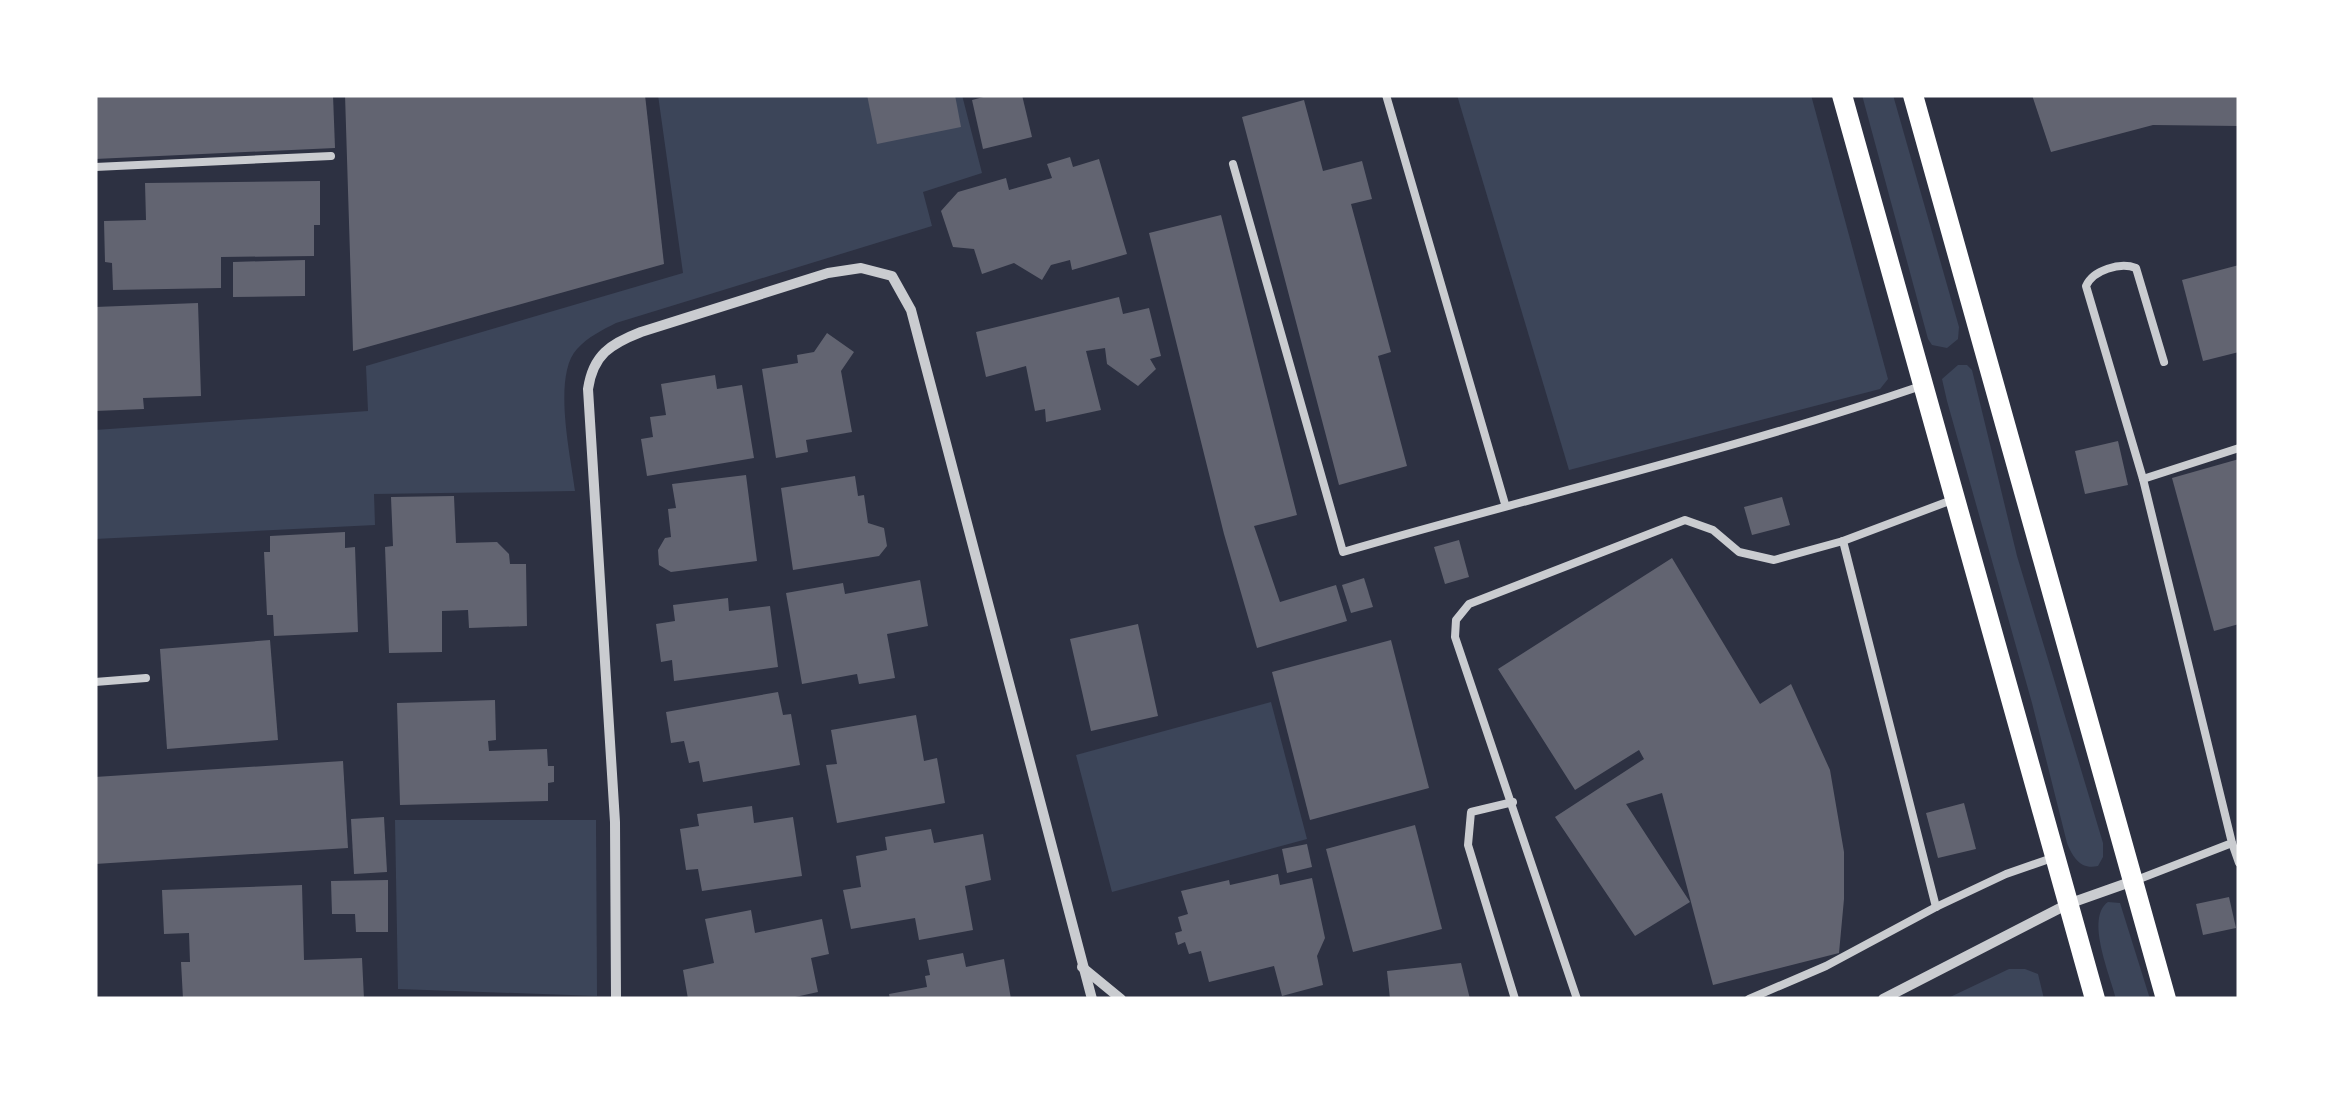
<svg xmlns="http://www.w3.org/2000/svg" width="2334" height="1094" font-family="Commissioner,sans-serif">
<style>
.green{fill:#3c4559}
.building{fill:#626471}
.lines{fill:none;stroke-linecap:round;stroke-linejoin:round}
.service{stroke:#caccd0;stroke-width:8}
.minor{stroke:#caccd0;stroke-width:10}
.secondary{stroke:#fff;stroke-width:20}
</style>
<rect width="100%" height="100%" fill="#2d3142"/>
<g class="green">
<path d="M658 95H962L982 173 923 192 932 226 616 323C602 330 588 337 577 349 552 376 571 457 575 491L374 494 375 525 95 539V430L368 411 366 366 683 273Z"/>
<path d="M1457 95H1811L1888 379 1880 389 1569 470Z"/>
<path d="M1862 95H1893L1959 327 1958 339 1947 348 1932 345 1928 339Z"/>
<path d="M1958 365H1967L1972 370 2017 556 2103 843V857L2098 866C2081 870 2073 858 2067 843L2032 703 1947 401 1942 379Z"/>
<path d="M1271 702 1307 839 1112 892 1076 755Z"/>
<path d="M395 820H596L597 996 398 989Z"/>
<path d="M2108 902 2120 903 2150 999H2116C2110 974 2085 918 2108 902Z"/>
<path d="M2009 969H2025L2038 974 2044 999H1946Z"/>
</g>
<g class="building">
<path d="M95 95H333L335 148 95 159Z"/>
<path d="M345 95H645L664 264 353 351Z"/>
<path d="M867 95H955L961 127 877 144Z"/>
<path d="M991 95H1022L1032 137 983 149 972 100Z"/>
<path d="M2032 95H2239V126L2153 125 2051 152Z"/>
<path d="M1304 100 1323 171 1362 161 1372 199 1351 204 1391 352 1378 356 1407 466 1339 485 1242 117Z"/>
<path d="M1070 157 1073 167 1099 159 1127 254 1072 270 1070 260 1051 265 1042 280 1014 263 982 274 974 249 953 247 941 211 958 192 1006 178 1009 190 1052 178 1047 164Z"/>
<path d="M320 181V225H314V256L221 257V288L113 290 112 263 105 262 104 221 146 220 145 183Z"/>
<path d="M1221 215 1297 515 1254 526 1280 602 1336 585 1347 621 1257 648 1224 534 1149 233Z"/>
<path d="M305 260V296L233 297V262Z"/>
<path d="M2239 265V352L2203 361 2182 280Z"/>
<path d="M1119 297 1123 314 1149 308 1161 356 1150 359 1156 369 1138 386 1107 364 1105 348 1086 351 1101 410 1046 422 1045 409 1035 411 1026 366 986 377 976 332Z"/>
<path d="M198 303 201 396 143 398 144 409 95 411V307Z"/>
<path d="M827 333 854 352 841 371 852 432 806 440 808 452 776 458 762 369 798 363 797 355 814 352Z"/>
<path d="M715 375 717 389 742 385 754 458 647 476 641 439 653 437 650 417 666 415 661 384Z"/>
<path d="M2118 441 2128 485 2085 494 2075 451Z"/>
<path d="M2239 459V624L2214 631 2172 478Z"/>
<path d="M746 475 757 561 671 572 659 565 658 550 665 538 671 537 668 509 676 508 672 484Z"/>
<path d="M855 476 858 496 864 495 868 523 884 528 887 546 879 556 793 570 781 488Z"/>
<path d="M454 496 456 543 497 542 509 554 510 564H526L527 626 469 628 468 610 442 611V652L389 653 385 547 393 546 391 497Z"/>
<path d="M1782 497 1790 525 1752 535 1744 507Z"/>
<path d="M345 532V548L355 547 358 632 274 636 273 615H267L264 552H270V536Z"/>
<path d="M1459 540 1469 577 1445 584 1434 547Z"/>
<path d="M1672 558 1760 704 1791 684 1830 770 1844 852V899L1839 953 1713 985 1662 793 1626 804 1690 902 1635 936 1555 817 1644 759 1639 750 1575 790 1498 669Z"/>
<path d="M1364 578 1373 607 1351 613 1342 585Z"/>
<path d="M920 580 928 626 887 634 895 678 859 684 857 674 802 684 786 593 843 583 845 594Z"/>
<path d="M728 598 729 611 770 606 778 667 674 681 672 660 661 662 656 624 675 621 673 605Z"/>
<path d="M1138 624 1158 716 1091 731 1070 639Z"/>
<path d="M270 640 278 740 167 749 160 649Z"/>
<path d="M1391 640 1429 788 1310 820 1272 672Z"/>
<path d="M778 692 783 715 791 714 800 765 703 782 699 761 689 763 684 741 671 743 666 712Z"/>
<path d="M495 700 496 740 488 741 489 751 547 749 548 766H554V782L548 783V801L400 805 397 703Z"/>
<path d="M916 715 924 761 937 758 945 803 837 823 826 765 837 764 831 730Z"/>
<path d="M343 761 348 848 95 864V777Z"/>
<path d="M1964 803 1976 849 1938 858 1926 813Z"/>
<path d="M752 806 754 823 793 817 802 876 702 891 698 869 686 870 680 829 699 826 697 814Z"/>
<path d="M384 817 387 872 354 874 351 819Z"/>
<path d="M1415 825 1442 929 1353 952 1326 849Z"/>
<path d="M931 829 934 843 983 834 991 880 965 886 973 930 919 940 915 918 851 929 843 890 861 887 856 856 887 850 885 837Z"/>
<path d="M1307 844 1312 867 1287 873 1282 849Z"/>
<path d="M1278 874 1280 885 1312 878 1325 938 1317 956 1323 985 1282 996 1274 966 1209 982 1201 951 1189 954 1185 942 1178 945 1175 933 1182 931 1178 917 1188 914 1181 891 1229 880 1230 885Z"/>
<path d="M388 880V932H356L355 914H332L331 881Z"/>
<path d="M302 885 304 960 362 958 364 999H183L181 962H190L189 933 164 934 162 890Z"/>
<path d="M2229 897 2236 928 2203 935 2196 904Z"/>
<path d="M751 910 755 933 822 919 829 954 811 958 818 992 786 999H688L683 970 714 963 705 919Z"/>
<path d="M963 953 966 967 1004 959 1011 999H890L889 994 927 987 925 976 930 975 927 960Z"/>
<path d="M1461 963 1470 999H1390L1387 971Z"/>
</g>
<g class="lines">
<g class="service">
<path d="M1386 95 1505 504"/>
<path d="M1233 164 1343 552C1535 496 1731 451 1921 386"/>
<path d="M95 167 331 156"/>
<path d="M2143 479 2239 448"/>
<path d="M1843 541 1936 907"/>
<path d="M95 682 146 678"/>
<path d="M1513 802 1471 812 1468 845 1515 999"/>
<path d="M2232 843 2239 863"/>
<path d="M2134 881 2232 843 2143 479 2086 286C2093 270 2120 262 2136 268L2164 362"/>
<path d="M1577 999 1455 637 1456 620 1469 604 1685 520 1713 530 1739 552 1774 560 1843 541 1952 500"/>
<path d="M1749 999 1826 966 1936 907 2006 874 2055 857"/>
</g>
<g class="minor">
<path d="M1082 967 1121 999"/>
<path d="M616 999 615 822 588 389C593 355 610 344 641 332L828 273 861 268 892 276 911 310 1092 999"/>
<path d="M1883 999 2068 904 2133 881"/>
</g>
<g class="secondary">
<path d="M1842 95 2095 999"/>
<path d="M1913 95 2166 999"/>
</g>
</g>
<rect width="2334" height="1094" fill="none" stroke="#ffffff" stroke-width="195"/>
</svg>
